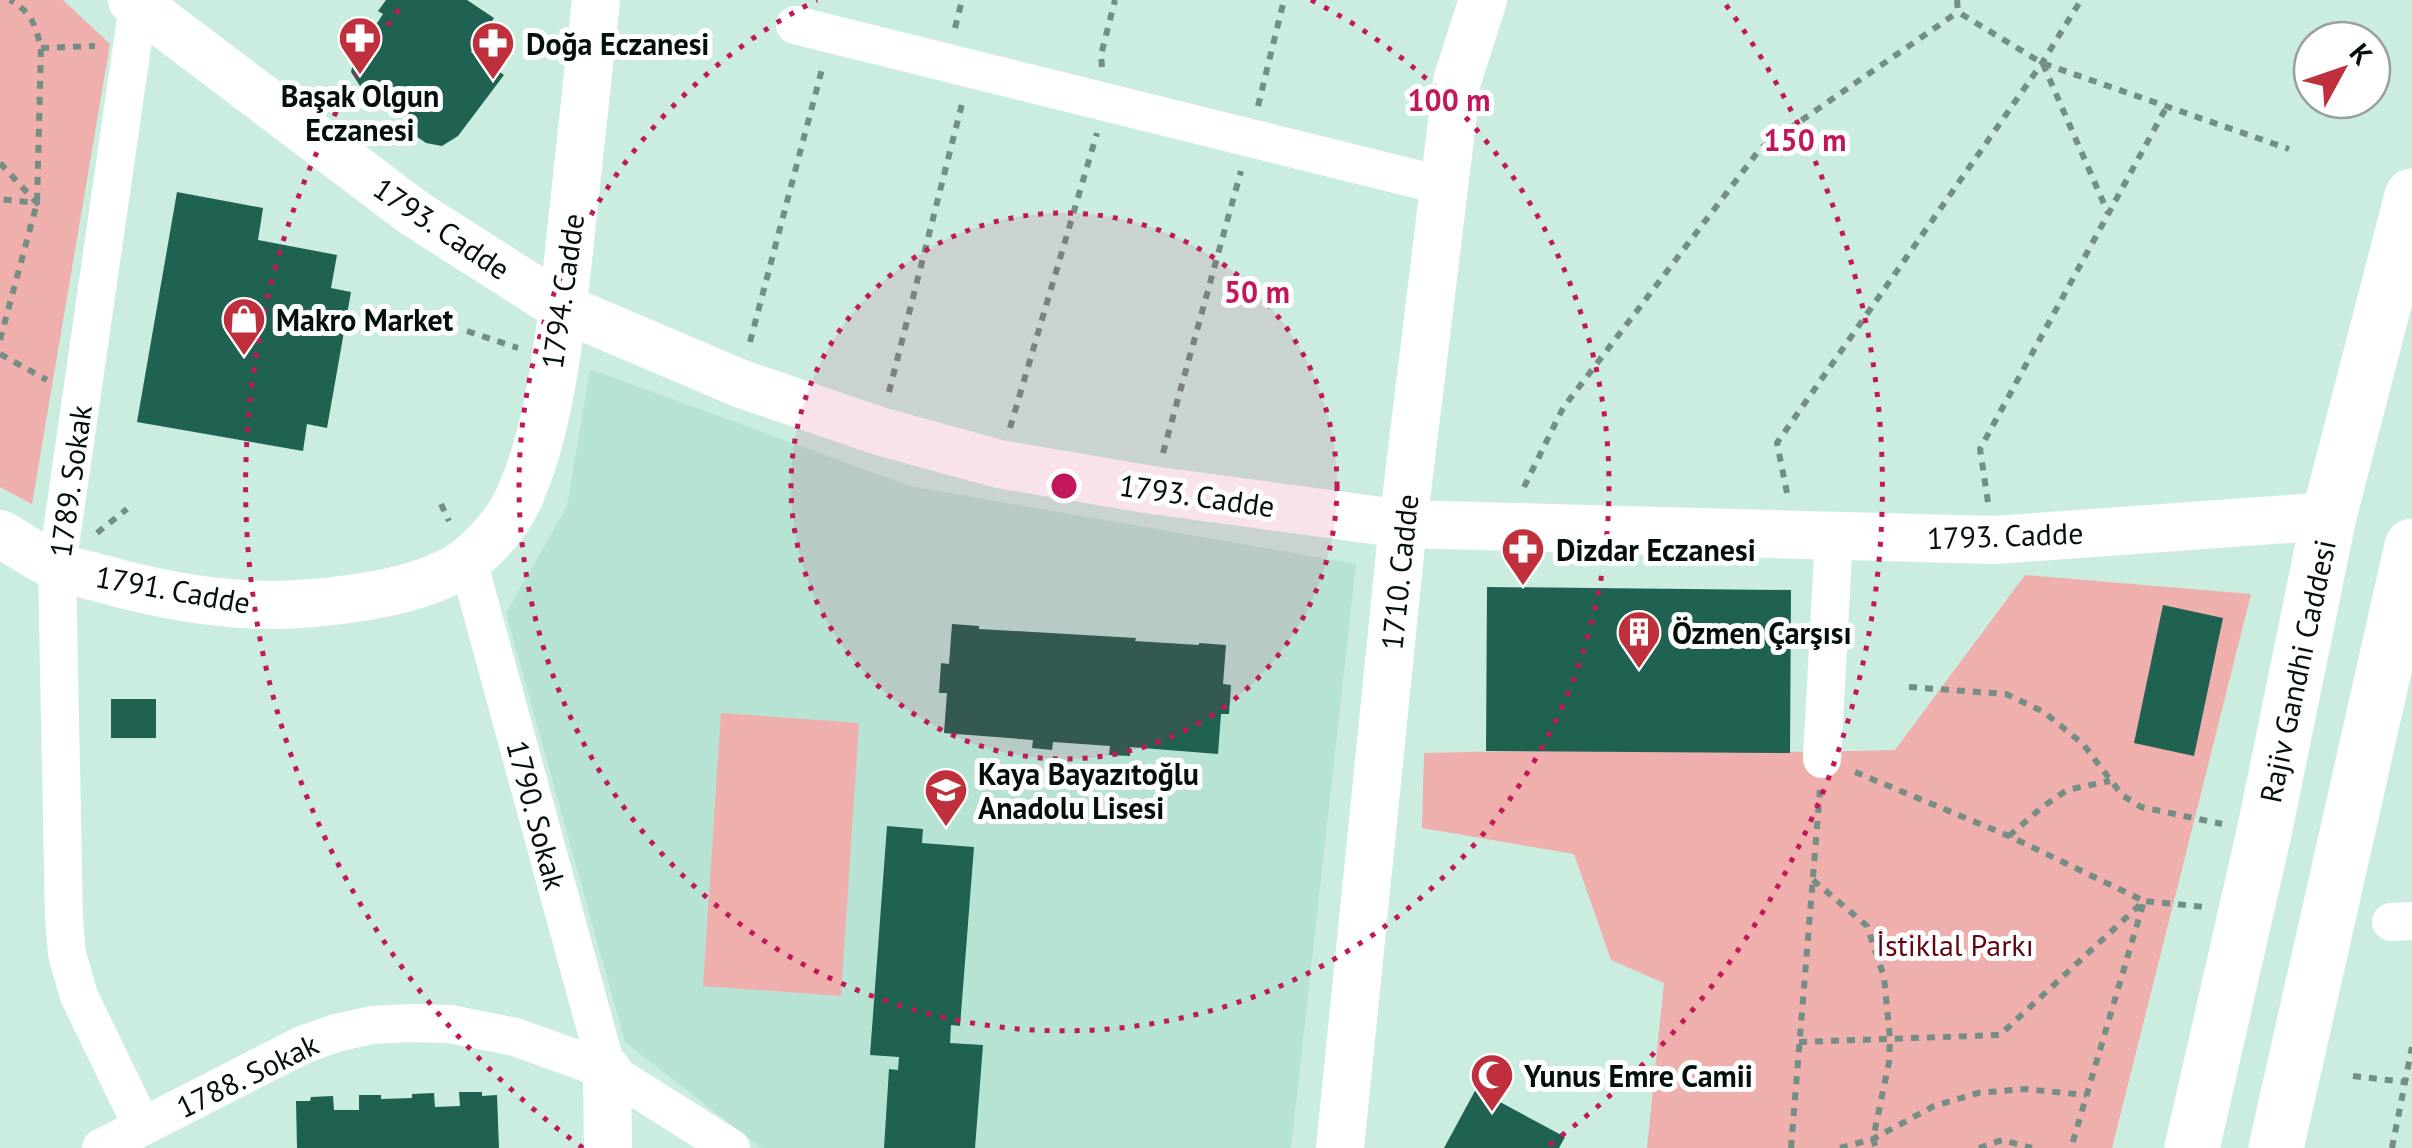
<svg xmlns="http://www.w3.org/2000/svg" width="2412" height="1148" font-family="'PT Sans',sans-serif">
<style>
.built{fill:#b7e3d4}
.green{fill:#efafac}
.building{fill:#1f6251}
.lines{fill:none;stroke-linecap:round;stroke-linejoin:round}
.path{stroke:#758e85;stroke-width:6;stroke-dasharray:8 8;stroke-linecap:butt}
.minor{stroke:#fff;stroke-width:38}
.tertiary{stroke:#fff;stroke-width:48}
.primary{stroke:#fff;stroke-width:55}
.ring{fill:none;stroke:#c2185b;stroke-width:5;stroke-dasharray:5 10}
.labels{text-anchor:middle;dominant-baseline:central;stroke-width:10;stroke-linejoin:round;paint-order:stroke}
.poi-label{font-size:30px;font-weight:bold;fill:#04100c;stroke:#fff;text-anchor:start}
.street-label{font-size:30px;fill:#04100c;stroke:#fff}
.park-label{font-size:30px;fill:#610513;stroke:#fff}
.centre{fill:#c2185b;stroke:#fff;stroke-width:5}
.ring-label{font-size:30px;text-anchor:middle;font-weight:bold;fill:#c2185b;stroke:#fff;stroke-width:10;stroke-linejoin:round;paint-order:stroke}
</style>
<rect width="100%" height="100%" fill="#caede0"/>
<path class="built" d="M590 369 910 486 1356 564 1291 1148H761L625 1042 506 613 567 506Z"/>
<g class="green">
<path d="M0 0H63L110 44 32 504 0 487Z"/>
<path d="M2025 575 2251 594 2112 1148H1647L1664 983 1611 960 1574 854 1422 828 1424 753C1581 748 1738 755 1895 750Z"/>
<path d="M721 713 859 723 841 996 703 986Z"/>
</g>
<g class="building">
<path d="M386 0H467L494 18 471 52 504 75 458 136 442 146 426 143 400 125 405 118 360 86 351 72 354 59 383 14 378 11Z"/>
<path d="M177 192 263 208 258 240 337 255 331 288 351 292 327 428 307 424 303 451 137 422Z"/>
<path d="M1487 587 1791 590 1790 753 1486 751Z"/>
<path d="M2163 605 2223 618 2194 756 2134 743Z"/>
<path d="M952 624 979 626V629L1136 638 1135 641 1199 645V643L1226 645 1223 684 1231 685 1229 714H1221L1218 754 1130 747V756L1109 755 1110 746 1053 742 1052 750 1032 748 1033 740 944 733 947 693H939L941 663 949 664Z"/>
<rect x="111" y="699" width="45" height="39"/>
<path d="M887 826 923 829 922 843 974 847 960 1026 951 1025 950 1043 983 1045 975 1148H884L889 1069 898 1070 899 1057 870 1055Z"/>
<path d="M1476 1089 1565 1137 1559 1148H1444Z"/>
<path d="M459 1092H482V1096L497 1095 499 1148H297L296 1101H310L311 1097 333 1096 334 1110H359V1095H381V1099L412 1098V1094L434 1093 435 1107 460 1106Z"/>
</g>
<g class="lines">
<g class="path">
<path d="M1957 0 1958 12 2042 63 2289 149"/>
<path d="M955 28 962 0"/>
<path d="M41 48 95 46"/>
<path d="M2043 64 2108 213"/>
<path d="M1102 67 1101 55 1115 0"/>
<path d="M1258 106 1284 0"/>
<path d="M0 163 37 203 0 199"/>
<path d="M467 331 518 348"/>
<path d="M0 340 37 203 41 48C35 24 32 13 10 0"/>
<path d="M750 342 822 69"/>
<path d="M0 354 47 380"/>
<path d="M889 392 962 104"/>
<path d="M1010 428 1097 133"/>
<path d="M1163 453 1241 171"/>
<path d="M1524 487 1563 408 1760 149 1958 12"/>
<path d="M1787 493 1777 443 2042 63 2081 0"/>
<path d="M1988 502 1980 449 2167 106"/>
<path d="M441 504 449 521"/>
<path d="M97 533 127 509"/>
<path d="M1909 687 2006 694 2044 712 2083 744 2122 795 2141 807 2222 824"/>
<path d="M1855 772 2009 836 2144 901 2071 1148"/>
<path d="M2009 836 2041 808 2067 790 2110 781"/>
<path d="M1813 880 1867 926 1884 977 1890 1039 1889 1062 1873 1139 1876 1148"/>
<path d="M1799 1042 2000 1035 2144 901 2205 907"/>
<path d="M2353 1076 2405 1082"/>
<path d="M1791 1148 1820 790"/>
<path d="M1840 1148 1873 1139 1934 1106 1978 1093 2025 1089 2086 1095"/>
<path d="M1979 1148 2002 1140 2032 1148"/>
<path d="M2392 1148 2412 1047"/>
</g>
<g class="minor">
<path d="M138 5 57 566 64 919 67 954 79 996 142 1126"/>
<path d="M795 25 1444 186"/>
<path d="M468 561 607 1070"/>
<path d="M1822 759 1834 536"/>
<path d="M2391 922 2412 921"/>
<path d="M101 1148 302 1045 336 1033 372 1025 410 1023 450 1024 515 1037 607 1070 731 1148"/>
</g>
<g class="tertiary">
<path d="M132 0 414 213 563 308 739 383 879 431 999 464 1152 490 1403 524 1995 540 2329 516"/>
<path d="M0 534C19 544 39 559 59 567 73 572 89 575 103 579 171 598 242 610 312 603 360 599 433 589 471 558 492 540 511 518 521 493 552 421 562 319 570 241 579 161 587 80 596 0"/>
<path d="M607 1070 608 1148"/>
<path d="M1340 1148 1403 524 1457 81 1483 0"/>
</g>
<g class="primary">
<path d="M2192 1148 2264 833 2329 516 2412 196"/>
<path d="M2276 1148 2412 546"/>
</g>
</g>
<circle cx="1064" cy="486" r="273" fill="#c2185b" fill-opacity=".12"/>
<g class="ring">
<circle cx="1064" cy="486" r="273"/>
<path d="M1311 0A545 545 0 1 1 817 0"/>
<path d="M583 1148A818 818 0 0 1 402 5M1726 5A818 818 0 0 1 1545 1148"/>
</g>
<defs>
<g id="pharmacy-pin" transform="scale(2.25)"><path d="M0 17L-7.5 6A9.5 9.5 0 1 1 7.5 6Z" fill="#c0303c" stroke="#fff"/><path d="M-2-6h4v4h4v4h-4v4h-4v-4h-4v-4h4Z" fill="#fff"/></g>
<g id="shop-pin" transform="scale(2.25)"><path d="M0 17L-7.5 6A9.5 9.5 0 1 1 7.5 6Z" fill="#c0303c" stroke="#fff"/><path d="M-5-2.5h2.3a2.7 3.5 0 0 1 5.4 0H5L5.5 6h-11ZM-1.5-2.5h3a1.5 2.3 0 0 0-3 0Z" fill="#fff"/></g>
<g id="building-pin" transform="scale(2.25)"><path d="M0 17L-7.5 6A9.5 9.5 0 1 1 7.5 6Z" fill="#c0303c" stroke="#fff"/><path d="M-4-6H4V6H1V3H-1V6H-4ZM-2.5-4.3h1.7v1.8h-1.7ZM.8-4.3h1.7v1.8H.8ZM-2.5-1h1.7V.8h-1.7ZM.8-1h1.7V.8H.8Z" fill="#fff"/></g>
<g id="school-pin" transform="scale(2.25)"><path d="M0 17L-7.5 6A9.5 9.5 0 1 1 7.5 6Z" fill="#c0303c" stroke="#fff"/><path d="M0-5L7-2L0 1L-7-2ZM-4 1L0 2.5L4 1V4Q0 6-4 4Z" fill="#fff"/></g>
<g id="mosque-pin" transform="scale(2.25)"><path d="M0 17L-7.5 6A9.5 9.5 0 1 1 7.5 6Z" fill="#c0303c" stroke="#fff"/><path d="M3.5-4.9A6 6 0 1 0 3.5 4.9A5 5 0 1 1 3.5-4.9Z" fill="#fff"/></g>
</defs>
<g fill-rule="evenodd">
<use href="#pharmacy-pin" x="360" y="38"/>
<use href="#pharmacy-pin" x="493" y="43"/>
<use href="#shop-pin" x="244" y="319"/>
<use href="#pharmacy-pin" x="1523" y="549"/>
<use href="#building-pin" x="1639" y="632"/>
<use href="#school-pin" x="946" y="790"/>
<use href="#mosque-pin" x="1492" y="1075"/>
</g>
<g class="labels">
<g class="poi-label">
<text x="526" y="43">Doğa Eczanesi</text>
<text x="360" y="95" text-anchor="middle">Başak Olgun<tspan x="360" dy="34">Eczanesi</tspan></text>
<text x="276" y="319">Makro Market</text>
<text x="1556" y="549">Dizdar Eczanesi</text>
<text x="1672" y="632">Özmen Çarşısı</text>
<text x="978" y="773">Kaya Bayazıtoğlu<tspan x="978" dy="34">Anadolu Lisesi</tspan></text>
<text x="1524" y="1075">Yunus Emre Camii</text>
</g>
<g class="street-label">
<text transform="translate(442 228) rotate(34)">1793. Cadde</text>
<text transform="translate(562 291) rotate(-82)">1794. Cadde</text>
<text transform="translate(70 481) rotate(-82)">1789. Sokak</text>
<text transform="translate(1197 495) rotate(8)">1793. Cadde</text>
<text transform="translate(2005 535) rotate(-2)">1793. Cadde</text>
<text transform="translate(1399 572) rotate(-84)">1710. Cadde</text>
<text transform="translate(173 589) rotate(10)">1791. Cadde</text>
<text transform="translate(2297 671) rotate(-78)">Rajiv Gandhi Caddesi</text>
<text transform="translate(537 815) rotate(75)">1790. Sokak</text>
<text transform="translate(247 1075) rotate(-26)">1788. Sokak</text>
</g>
<g class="park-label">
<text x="1955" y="944">İstiklal Parkı</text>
</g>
</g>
<circle cx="1064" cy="486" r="15" class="centre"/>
<g class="ring-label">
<text x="1449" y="111">100 m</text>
<text x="1805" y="151">150 m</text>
<text x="1257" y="303">50 m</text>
</g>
<g transform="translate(2342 70) rotate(50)"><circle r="48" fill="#ffffff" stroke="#9b9f9e" stroke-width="2.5"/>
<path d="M0-8L18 38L0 25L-18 38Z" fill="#c0303c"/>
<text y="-15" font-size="28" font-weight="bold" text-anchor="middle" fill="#04100c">K</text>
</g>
</svg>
